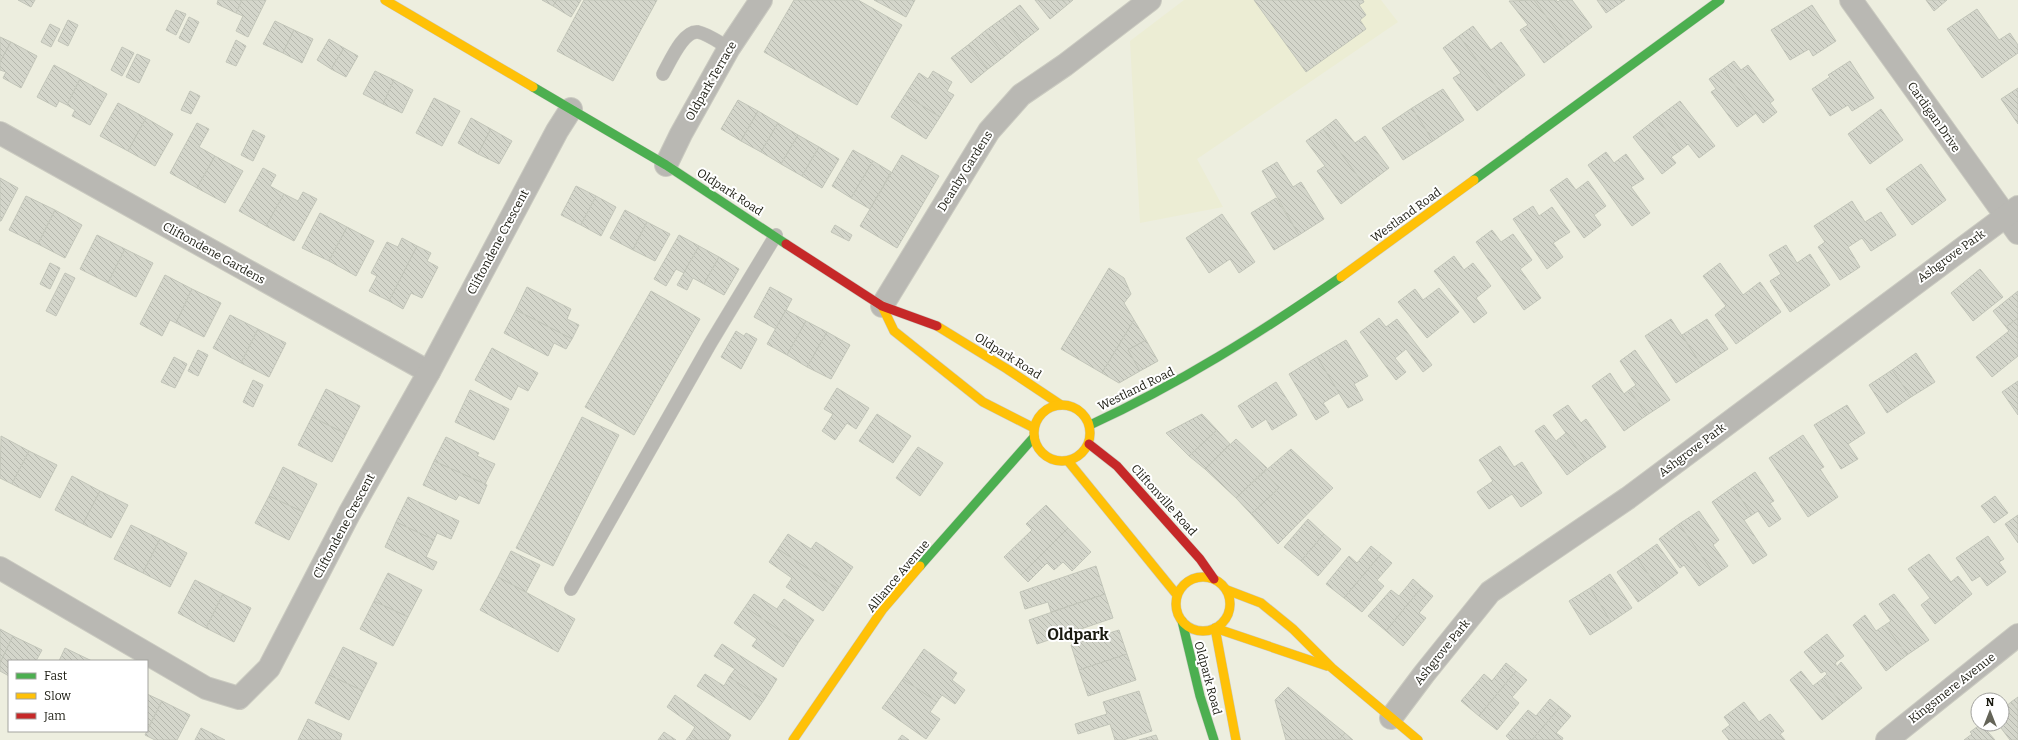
<svg xmlns="http://www.w3.org/2000/svg" width="2018" height="740" font-family="Bitter,serif">
<style>
.built{fill:#ecedd4}
.building{fill:url(#building-back-hatch);stroke:#c2c5b9}
.lines{fill:none;stroke-linecap:round;stroke-linejoin:round}
.lane-casing{stroke:#cacac0;stroke-width:14}
.street-casing{stroke:#cacac0;stroke-width:24}
.fast-casing{stroke:#cacac0;stroke-width:10}
.slow-casing{stroke:#cacac0;stroke-width:10}
.jam-casing{stroke:#cacac0;stroke-width:10}
.lane{stroke:#b9b8b3;stroke-width:13}
.street{stroke:#b9b8b3;stroke-width:22}
.fast{stroke:#4caf50;stroke-width:9}
.slow{stroke:#ffc107;stroke-width:9}
.jam{stroke:#c62828;stroke-width:9}
.labels{text-anchor:middle;dominant-baseline:central;stroke-width:4;stroke-linejoin:round;paint-order:stroke}
.street-label{font-size:12px;fill:#1a1a10;stroke:#fff}
.district-label{font-size:16px;font-weight:bold;fill:#1a1a10;stroke:#fff}
</style>
<defs>
<pattern id="building-back-hatch" width="6" height="6" patternUnits="userSpaceOnUse"><rect width="6" height="6" fill="#d4d6cb"/><path d="M-1 5l2 2M0 0l6 6M5-1l2 2" fill="none" stroke="#b5b7ad"/></pattern>
</defs>
<rect width="100%" height="100%" fill="#edeedf"/>
<path class="built" d="M1184 0H1381L1398 22 1197 159 1223 207 1140 223 1130 41Z"/>
<g class="building">
<path d="M18 0H35L31 7Z"/>
<path d="M218 0H242L236 13 217 4Z"/>
<path d="M242 0H266L248 37 236 31 243 16 236 13Z"/>
<path d="M542 0H557L553 6Z"/>
<path d="M557 0H581L571 17 553 6Z"/>
<path d="M584 0H657L613 81 557 51Z"/>
<path d="M794 0H858L902 25 857 105 764 52Z"/>
<path d="M874 0H915L906 17Z"/>
<path d="M1035 0H1063L1067 5 1050 19Z"/>
<path d="M1063 0H1073L1067 5Z"/>
<path d="M1254 0H1363L1364 2 1359 5 1366 15 1360 20 1366 29 1306 72Z"/>
<path d="M1534 0 1568 45 1544 63 1520 30 1528 25 1509 1Z"/>
<path d="M1534 0H1556L1558 2 1560 0H1572L1592 27 1568 45Z"/>
<path d="M1597 0H1625L1606 13Z"/>
<path d="M1926 0H1947L1934 11Z"/>
<path d="M1020 5 1039 29 1022 42 1003 18Z"/>
<path d="M1812 5 1836 41 1813 56 1809 49 1790 60 1771 30Z"/>
<path d="M1977 9 1999 40 2010 33 2018 45V53L1982 78 1947 29Z"/>
<path d="M176 10 186 14 176 35 166 30Z"/>
<path d="M189 17 199 22 189 43 179 38Z"/>
<path d="M1003 18 1022 42 1005 56 985 31Z"/>
<path d="M68 20 78 25 68 46 58 41Z"/>
<path d="M275 21 294 30 283 53 263 44Z"/>
<path d="M50 24 60 29 51 47 41 42Z"/>
<path d="M1473 26 1491 50 1501 42 1525 75 1501 93 1459 36Z"/>
<path d="M294 30 313 39 302 63 283 53Z"/>
<path d="M985 31 1005 56 988 69 968 45Z"/>
<path d="M1459 36 1501 93 1477 111 1453 78 1461 73 1443 48Z"/>
<path d="M0 37 11 42 0 62Z"/>
<path d="M329 39 344 48 331 69 317 60Z"/>
<path d="M236 40 246 46 236 66 226 62Z"/>
<path d="M11 42 37 56 21 88 3 78 6 72 0 70V62Z"/>
<path d="M968 45 988 69 971 83 951 58Z"/>
<path d="M122 47 134 53 122 76 111 70Z"/>
<path d="M344 48 358 56 346 77 331 69Z"/>
<path d="M137 54 150 60 139 83 126 77Z"/>
<path d="M1734 61 1741 70 1748 65 1774 100 1770 103 1777 112 1763 123 1723 69Z"/>
<path d="M1850 61 1874 98 1852 111 1848 105 1830 116 1812 89 1830 77 1828 75Z"/>
<path d="M54 65 80 79 67 105 59 101 56 107 37 97Z"/>
<path d="M1723 69 1756 113 1737 127 1711 92 1716 89 1709 79Z"/>
<path d="M375 71 394 80 383 104 363 94Z"/>
<path d="M933 71 952 82 947 91 954 95 940 117 905 95 919 73 928 79Z"/>
<path d="M80 79 107 94 90 125 72 116 75 110 67 105Z"/>
<path d="M394 80 413 90 402 113 383 104Z"/>
<path d="M2018 88V124L2001 99Z"/>
<path d="M1443 89 1464 120 1433 141 1412 108Z"/>
<path d="M190 91 200 96 191 114 181 110Z"/>
<path d="M905 95 940 117 926 139 891 117Z"/>
<path d="M434 98 460 111 442 146 416 133Z"/>
<path d="M738 100 758 111 741 141 721 129Z"/>
<path d="M1680 101 1715 146 1699 158 1688 144 1681 150 1657 118Z"/>
<path d="M118 103 146 118 128 151 100 136Z"/>
<path d="M1412 108 1433 141 1403 160 1382 128Z"/>
<path d="M1881 109 1903 140 1870 164 1848 134Z"/>
<path d="M758 111 778 123 761 152 741 141Z"/>
<path d="M146 118 173 134 155 166 128 151Z"/>
<path d="M471 118 491 129 478 154 458 143Z"/>
<path d="M1657 118 1681 150 1671 157 1676 163 1662 174 1633 137Z"/>
<path d="M1336 119 1355 143 1365 136 1389 168 1365 186 1323 129Z"/>
<path d="M197 123 209 129 199 147 215 156 197 188 170 173Z"/>
<path d="M778 123 798 135 781 164 761 152Z"/>
<path d="M491 129 512 141 499 164 478 154Z"/>
<path d="M1323 129 1365 186 1341 204 1317 171 1325 166 1306 141Z"/>
<path d="M253 130 265 136 253 161 241 155Z"/>
<path d="M798 135 819 147 802 176 781 164Z"/>
<path d="M819 147 839 159 822 188 802 176Z"/>
<path d="M853 150 873 161 851 198 832 186Z"/>
<path d="M1606 152 1614 163 1626 154 1644 179 1631 187 1650 213 1632 226 1588 165Z"/>
<path d="M902 155 939 176 897 248 860 226Z"/>
<path d="M215 156 243 171 225 203 197 188Z"/>
<path d="M873 161 891 172 870 209 851 198Z"/>
<path d="M1277 162 1293 187 1301 182 1324 219 1299 235 1262 171Z"/>
<path d="M1921 164 1946 200 1912 225 1886 189Z"/>
<path d="M263 168 276 175 270 186 284 194 266 226 239 211Z"/>
<path d="M0 178 18 188 1 221H0Z"/>
<path d="M1567 178 1576 190 1588 181 1606 206 1594 215 1601 225 1584 238 1550 190Z"/>
<path d="M576 186 596 196 581 225 561 215Z"/>
<path d="M303 192 317 199 294 241 266 226 284 194 298 201Z"/>
<path d="M26 196 55 210 38 244 9 230Z"/>
<path d="M596 196 616 207 601 236 581 225Z"/>
<path d="M1276 198 1299 235 1274 250 1251 213Z"/>
<path d="M1852 201 1865 222 1881 212 1896 235 1871 251 1862 238 1848 247 1860 267 1840 280 1818 247 1825 242 1814 226Z"/>
<path d="M1533 206 1539 216 1552 207 1570 232 1553 243 1563 257 1547 269 1513 219Z"/>
<path d="M55 210 82 225 65 258 38 244Z"/>
<path d="M625 210 647 222 633 250 610 238Z"/>
<path d="M320 213 347 227 329 261 302 248Z"/>
<path d="M1222 214 1255 262 1239 273 1230 259 1209 273 1186 238Z"/>
<path d="M647 222 670 234 655 261 633 250Z"/>
<path d="M835 225 852 235 849 241 831 232Z"/>
<path d="M347 227 374 241 356 276 329 261Z"/>
<path d="M1492 230 1501 242 1513 234 1532 260 1520 269 1541 298 1524 310 1476 242Z"/>
<path d="M97 235 125 249 108 283 80 269Z"/>
<path d="M679 235 699 246 684 273 676 269 666 286 654 279Z"/>
<path d="M402 238 417 246 389 301 369 291 377 276 371 273 387 242 398 247Z"/>
<path d="M1786 245 1797 263 1810 254 1830 285 1790 312 1770 281 1781 274 1769 255Z"/>
<path d="M417 246 431 253 427 261 438 267 422 298 411 293 403 309 389 301Z"/>
<path d="M699 246 719 257 704 284 693 278 687 290 677 285Z"/>
<path d="M125 249 153 263 136 297 108 283Z"/>
<path d="M1454 256 1464 270 1473 263 1491 286 1476 298 1487 313 1474 323 1434 271Z"/>
<path d="M719 257 739 269 724 295 704 284Z"/>
<path d="M50 263 60 268 50 289 40 284Z"/>
<path d="M1720 263 1743 295 1760 282 1781 312 1736 344 1715 315 1726 306 1703 276Z"/>
<path d="M1109 268 1124 278 1131 294 1124 303 1134 320 1102 373 1061 349Z"/>
<path d="M1980 269 2003 297 1973 321 1951 293Z"/>
<path d="M65 273 75 278 56 316 46 311Z"/>
<path d="M165 275 192 289 176 323 170 320 162 336 140 324Z"/>
<path d="M527 287 571 309 567 319 579 325 572 339 516 310Z"/>
<path d="M770 287 792 299 776 329 754 317Z"/>
<path d="M1439 288 1459 312 1427 338 1398 302 1415 289 1423 300Z"/>
<path d="M192 289 221 303 204 337 176 323Z"/>
<path d="M651 291 700 319 634 435 585 407Z"/>
<path d="M2018 291V318L2006 327 1993 311Z"/>
<path d="M516 310 572 339 566 349 554 343 548 356 504 333Z"/>
<path d="M786 310 806 321 787 355 767 344Z"/>
<path d="M230 315 258 329 241 363 213 348Z"/>
<path d="M1379 318 1386 327 1397 319 1432 365 1423 372 1406 349 1395 358 1406 372 1396 380 1360 332Z"/>
<path d="M2018 318V356L1992 377 1976 357 2009 331 2006 327Z"/>
<path d="M1671 319 1702 366 1676 383 1645 336Z"/>
<path d="M1707 319 1728 349 1702 366 1682 335Z"/>
<path d="M1134 320 1146 340 1128 350 1140 371 1119 383 1102 373Z"/>
<path d="M806 321 827 332 807 367 787 355Z"/>
<path d="M258 329 286 343 269 377 241 363Z"/>
<path d="M736 331 744 336 746 333 757 339 741 369 721 357Z"/>
<path d="M827 332 850 345 831 379 807 367Z"/>
<path d="M1146 340 1158 361 1140 371 1128 350Z"/>
<path d="M1346 340 1368 376 1354 384 1363 400 1348 408 1317 357Z"/>
<path d="M492 348 538 373 528 391 518 386 511 400 475 380Z"/>
<path d="M198 350 208 355 198 376 188 371Z"/>
<path d="M1635 350 1670 400 1647 415 1629 390 1636 385 1620 361Z"/>
<path d="M1916 353 1935 382 1911 397 1892 370Z"/>
<path d="M174 357 187 364 175 388 161 382Z"/>
<path d="M1317 357 1339 393 1323 403 1329 412 1316 420 1289 374Z"/>
<path d="M1892 370 1911 397 1887 413 1869 385Z"/>
<path d="M1610 373 1624 394 1629 390 1647 415 1624 431 1592 386Z"/>
<path d="M253 380 263 385 253 407 243 402Z"/>
<path d="M2018 381V415L2002 392Z"/>
<path d="M1276 382 1297 415 1272 430 1266 419 1252 428 1238 406Z"/>
<path d="M837 388 869 408 856 429 847 423 835 440 822 431 833 414 824 409Z"/>
<path d="M326 389 360 406 346 434 312 417Z"/>
<path d="M470 390 509 409 494 440 455 422Z"/>
<path d="M1568 405 1581 423 1586 419 1606 447 1586 461 1553 415Z"/>
<path d="M1847 405 1865 433 1848 444 1858 459 1841 469 1814 425Z"/>
<path d="M877 414 911 436 893 463 859 441Z"/>
<path d="M1202 414 1217 430 1189 456 1166 433Z"/>
<path d="M312 417 346 434 332 462 298 445Z"/>
<path d="M582 417 619 435 553 566 516 548Z"/>
<path d="M1544 425 1556 441 1566 433 1586 461 1567 475 1535 431Z"/>
<path d="M1217 430 1230 444 1205 469 1189 456Z"/>
<path d="M1803 435 1824 467 1820 469 1838 497 1808 517 1769 458Z"/>
<path d="M1 436 29 451 12 484 0 478Z"/>
<path d="M446 437 479 453 477 456 495 464 485 484 434 461Z"/>
<path d="M1236 439 1267 468 1236 498 1205 469Z"/>
<path d="M1500 446 1514 467 1522 462 1542 493 1521 507 1512 494 1489 509 1477 492 1493 481 1479 460Z"/>
<path d="M918 447 943 463 920 496 896 478Z"/>
<path d="M1291 449 1333 488 1278 544 1251 514 1279 488 1264 472Z"/>
<path d="M29 451 57 465 40 498 12 484Z"/>
<path d="M434 461 487 485 479 504 459 495 456 500 423 485Z"/>
<path d="M283 467 317 484 303 512 269 496Z"/>
<path d="M1264 472 1279 488 1251 514 1236 498Z"/>
<path d="M1755 472 1774 501 1770 503 1781 519 1769 527 1758 511 1752 515 1733 487Z"/>
<path d="M72 476 100 491 83 524 55 510Z"/>
<path d="M1733 487 1752 515 1744 520 1767 555 1753 564 1712 502Z"/>
<path d="M100 491 128 505 111 538 83 524Z"/>
<path d="M269 496 303 512 289 540 255 523Z"/>
<path d="M1995 496 2008 513 1994 523 1981 506Z"/>
<path d="M408 497 459 521 451 539 437 533 434 540 396 522Z"/>
<path d="M1046 505 1068 528 1021 575 1004 557 1032 530 1026 524Z"/>
<path d="M1699 511 1719 540 1713 545 1728 566 1715 575 1679 524Z"/>
<path d="M2018 515V543L2005 524Z"/>
<path d="M1308 519 1324 534 1301 561 1284 547Z"/>
<path d="M396 522 434 540 426 557 437 562 433 570 385 547Z"/>
<path d="M1679 524 1715 575 1699 586 1684 565 1680 568 1659 539Z"/>
<path d="M131 525 160 539 143 573 114 559Z"/>
<path d="M1068 528 1091 552 1072 571 1063 562 1054 570 1047 563 1028 582 1021 575Z"/>
<path d="M788 534 811 549 816 542 853 567 838 589 778 549Z"/>
<path d="M1324 534 1341 549 1318 576 1301 561Z"/>
<path d="M1988 536 2004 559 1999 562 2006 572 1987 586 1980 576 1972 581 1956 558Z"/>
<path d="M160 539 187 553 170 587 143 573Z"/>
<path d="M1657 544 1678 573 1658 588 1637 558Z"/>
<path d="M1371 546 1381 554 1344 598 1326 584 1349 556 1357 563Z"/>
<path d="M778 549 838 589 823 611 786 587 792 578 769 562Z"/>
<path d="M511 551 540 565 526 592 498 577Z"/>
<path d="M1381 554 1392 563 1377 580 1384 586 1362 612 1344 598Z"/>
<path d="M1929 554 1951 582 1958 576 1972 594 1935 624 1921 605 1930 598 1908 569Z"/>
<path d="M1637 558 1658 588 1638 602 1617 572Z"/>
<path d="M1096 566 1105 594 1051 612 1048 602 1025 609 1020 592Z"/>
<path d="M388 573 422 590 408 617 374 601Z"/>
<path d="M1610 574 1632 608 1611 622 1590 588Z"/>
<path d="M498 577 575 619 558 652 480 610Z"/>
<path d="M1413 579 1422 587 1386 631 1368 616 1391 590 1399 596Z"/>
<path d="M195 580 223 594 206 628 178 613Z"/>
<path d="M1422 587 1433 596 1419 613 1426 618 1403 646 1386 631Z"/>
<path d="M1590 588 1611 622 1590 635 1569 601Z"/>
<path d="M223 594 251 608 234 642 206 628Z"/>
<path d="M754 594 777 609 784 599 814 620 798 643 745 607Z"/>
<path d="M1105 594 1113 618 1037 644 1029 620Z"/>
<path d="M1894 594 1929 640 1907 655 1885 625 1891 621 1879 604Z"/>
<path d="M374 601 408 617 393 646 360 629Z"/>
<path d="M745 607 798 643 783 667 752 646 757 639 734 623Z"/>
<path d="M1865 615 1876 631 1885 625 1907 655 1886 671 1853 625Z"/>
<path d="M0 629 13 636 0 663Z"/>
<path d="M1119 630 1127 654 1079 670 1071 645Z"/>
<path d="M1827 634 1844 656 1835 663 1837 667 1841 662 1862 688 1842 704 1822 679 1827 674 1825 671 1821 673 1804 652Z"/>
<path d="M13 636 42 650 36 661H9V676L0 671V663Z"/>
<path d="M722 644 777 679 764 700 729 677 735 669 714 656Z"/>
<path d="M343 647 377 663 363 691 329 675Z"/>
<path d="M65 648 92 661H59Z"/>
<path d="M924 649 957 673 952 680 965 690 955 704 942 695 937 702 903 679Z"/>
<path d="M1127 654 1136 680 1088 696 1079 670Z"/>
<path d="M1506 663 1516 671 1479 716 1461 701 1484 674 1492 681Z"/>
<path d="M1516 671 1527 680 1512 697 1519 703 1497 730 1479 716Z"/>
<path d="M1801 671 1813 686 1822 679 1842 704 1822 720 1790 680Z"/>
<path d="M705 674 724 686 729 677 764 700 750 720 697 686Z"/>
<path d="M329 675 363 691 349 720 315 703Z"/>
<path d="M903 679 937 702 930 712 940 719 926 739 882 708Z"/>
<path d="M1288 687 1345 733 1339 740H1286L1275 700Z"/>
<path d="M1139 691 1152 731 1123 740H1115L1110 724 1078 734 1075 724 1107 714 1103 702Z"/>
<path d="M147 694 162 701 147 730Z"/>
<path d="M675 695 731 735 728 740H697L690 735 695 727 667 707Z"/>
<path d="M2018 697V711L2011 702Z"/>
<path d="M1550 699 1560 707 1532 740H1510L1506 736 1528 710 1536 716Z"/>
<path d="M162 701 190 715 177 740H155L145 735Z"/>
<path d="M1744 702 1759 722 1770 714 1784 731 1780 734 1785 740H1729L1722 731 1730 725 1724 717Z"/>
<path d="M2011 702 2018 711V740H2010L1998 724H2002V710Z"/>
<path d="M1560 707 1571 716 1556 733 1563 738 1562 740H1532Z"/>
<path d="M308 719 342 734 340 740H298Z"/>
<path d="M1981 724 1995 740H1964L1972 734 1970 732Z"/>
<path d="M201 728 225 740H195Z"/>
<path d="M664 732 676 740H658Z"/>
<path d="M1345 733 1353 740H1339Z"/>
<path d="M690 735 697 740H686Z"/>
<path d="M902 735 909 740H898Z"/>
<path d="M1156 735 1158 740H1139Z"/>
</g>
<g class="lines">
<g class="lane-casing">
<g id="lane">
<path d="M663 74C670 62 683 30 698 32 708 34 720 43 729 48"/>
<path d="M571 589 710 344 776 235"/>
</g>
</g>
<g class="street-casing">
<g id="street">
<path d="M1851 0 2018 233"/>
<path d="M0 133 429 372"/>
<path d="M666 165 681 134 729 48 761 0"/>
<path d="M882 306 989 131 1021 95 1065 65 1150 0"/>
<path d="M0 568 206 688 239 698 269 668 349 514 429 372 557 131 571 109"/>
<path d="M1391 718 1424 674 1490 592 1628 498 2018 207"/>
<path d="M1887 740 2018 635"/>
</g>
</g>
<g class="fast-casing">
<g id="fast">
<path d="M533 87 666 165 786 244"/>
<path d="M1474 180 1720 0"/>
<path d="M1090 425C1179 384 1260 333 1341 277"/>
<path d="M920 566 1034 437"/>
<path d="M1182 621 1200 696 1214 740"/>
</g>
</g>
<g class="slow-casing">
<g id="slow">
<path d="M385 0 533 87"/>
<path d="M1341 277 1474 180"/>
<path d="M882 306 894 331 983 402 1034 428"/>
<path d="M937 326 1007 369 1061 405"/>
<circle cx="1062" cy="433" r="28"/>
<path d="M1068 461 1177 595"/>
<circle cx="1203" cy="604" r="27"/>
<path d="M1227 590 1261 603 1293 629 1332 668 1418 740"/>
<path d="M1215 628 1327 666"/>
<path d="M1215 628 1236 740"/>
<path d="M793 740 883 609 920 566"/>
</g>
</g>
<g class="jam-casing">
<g id="jam">
<path d="M786 244 882 306 937 326"/>
<path d="M1089 444 1117 466 1200 559 1214 579"/>
</g>
</g>
<use href="#lane" class="lane"/>
<use href="#street" class="street"/>
<use href="#fast" class="fast"/>
<use href="#slow" class="slow"/>
<use href="#jam" class="jam"/>
</g>
<g class="labels">
<g class="street-label">
<text transform="translate(711 81) rotate(-60)">Oldpark Terrace</text>
<text transform="translate(1934 117) rotate(55)">Cardigan Drive</text>
<text transform="translate(965 171) rotate(-58)">Deanby Gardens</text>
<text transform="translate(730 192) rotate(33)">Oldpark Road</text>
<text transform="translate(1406 215) rotate(-36)">Westland Road</text>
<text transform="translate(498 242) rotate(-62)">Cliftondene Crescent</text>
<text transform="translate(214 253) rotate(29)">Cliftondene Gardens</text>
<text transform="translate(1951 256) rotate(-36)">Ashgrove Park</text>
<text transform="translate(1008 356) rotate(32)">Oldpark Road</text>
<text transform="translate(1136 389) rotate(-26)">Westland Road</text>
<text transform="translate(1692 450) rotate(-37)">Ashgrove Park</text>
<text transform="translate(1164 500) rotate(48)">Cliftonville Road</text>
<text transform="translate(344 526) rotate(-62)">Cliftondene Crescent</text>
<text transform="translate(898 576) rotate(-50)">Alliance Avenue</text>
<text transform="translate(1442 652) rotate(-51)">Ashgrove Park</text>
<text transform="translate(1208 678) rotate(75)">Oldpark Road</text>
<text transform="translate(1952 688) rotate(-38)">Kingsmere Avenue</text>
</g>
<g class="district-label">
<text x="1078" y="634">Oldpark</text>
</g>
</g>
<rect x="8" y="660" width="140" height="72" fill="#ffffff" stroke="#a3a39f"/>
<rect x="16" y="673" width="20" height="6" fill="#4caf50" stroke="#a3a39f"/>
<text x="44" y="680" font-size="12" fill="#1a1a10">Fast</text>
<rect x="16" y="693" width="20" height="6" fill="#ffc107" stroke="#a3a39f"/>
<text x="44" y="700" font-size="12" fill="#1a1a10">Slow</text>
<rect x="16" y="713" width="20" height="6" fill="#c62828" stroke="#a3a39f"/>
<text x="44" y="720" font-size="12" fill="#1a1a10">Jam</text>
<g transform="translate(1990 712)"><circle r="19" fill="#ffffff" stroke="#a3a39f"/>
<path d="M0-3L7 15L0 10L-7 15Z" fill="#646458"/>
<text y="-6" font-size="11" font-weight="bold" text-anchor="middle" fill="#1a1a10">N</text>
</g>
</svg>
